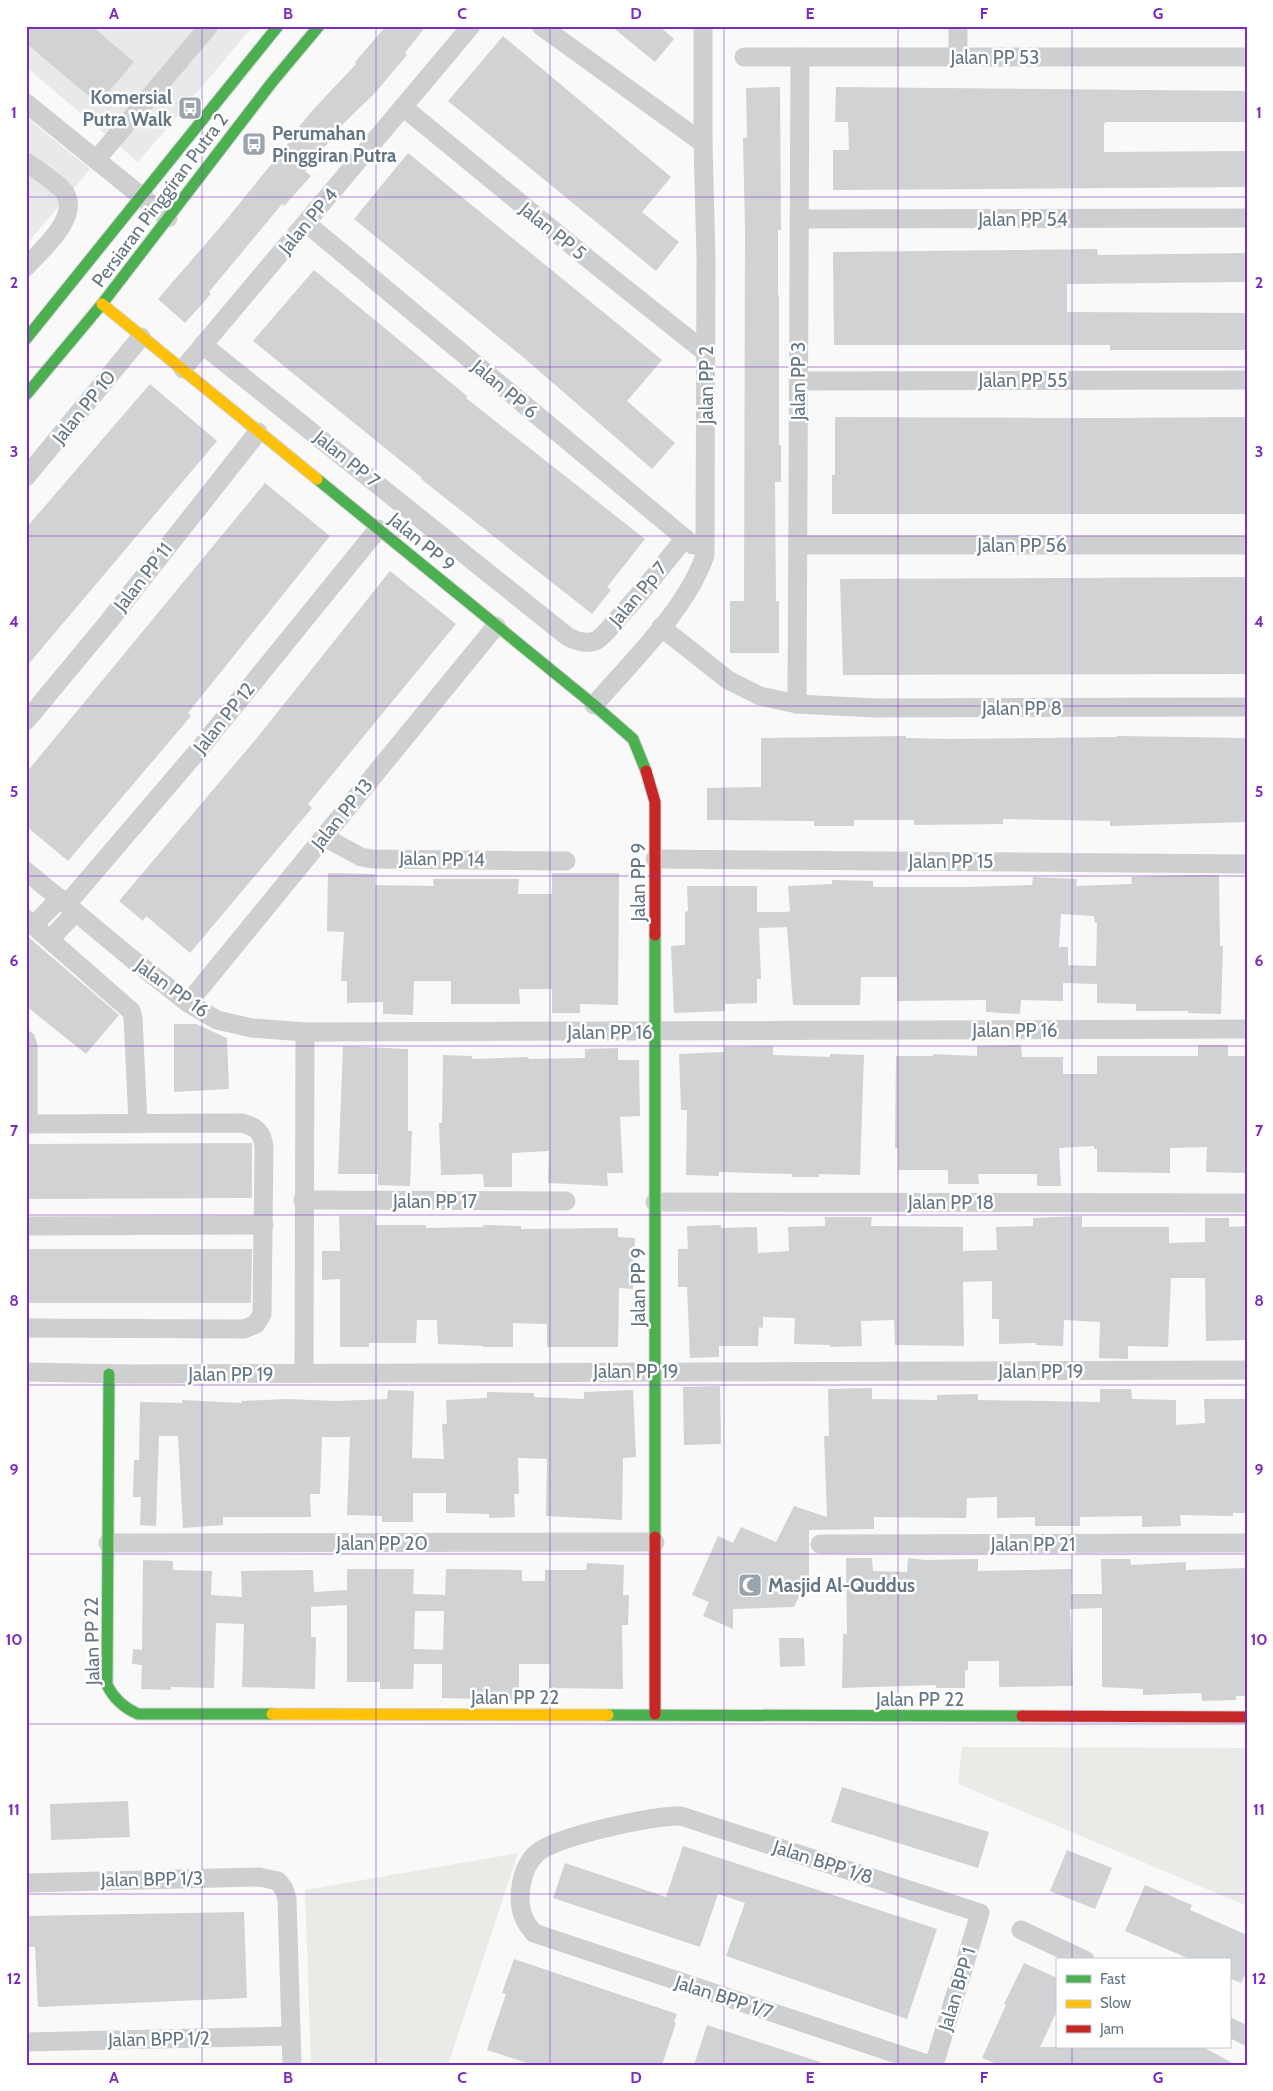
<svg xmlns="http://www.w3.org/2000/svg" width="1273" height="2091" font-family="Cabin,sans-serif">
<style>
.built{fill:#e8e9e9}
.green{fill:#e8ebe6}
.building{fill:#d0d2d3;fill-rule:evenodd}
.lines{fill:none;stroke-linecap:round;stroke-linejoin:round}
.fast-casing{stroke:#d5d6d7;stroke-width:13}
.slow-casing{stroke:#d5d6d7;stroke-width:13}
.jam-casing{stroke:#d5d6d7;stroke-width:13}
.street{stroke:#cecfd0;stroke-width:19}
.fast{stroke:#4caf50;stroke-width:11}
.slow{stroke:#ffc107;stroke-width:11}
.jam{stroke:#c62828;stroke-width:11}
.grid{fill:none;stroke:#7b2cbf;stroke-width:1;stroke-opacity:0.55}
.labels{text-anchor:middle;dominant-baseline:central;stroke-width:5;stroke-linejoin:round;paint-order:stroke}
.street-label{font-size:19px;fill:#657683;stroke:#fff}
.poi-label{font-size:19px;font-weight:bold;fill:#657683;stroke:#fff;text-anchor:start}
.neatline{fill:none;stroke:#7b2cbf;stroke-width:2}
.grid-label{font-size:16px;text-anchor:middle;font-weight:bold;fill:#7b2cbf}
</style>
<rect width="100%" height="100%" fill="#f9f9f9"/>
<g class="built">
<path d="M26 26H253L138 162 26 67Z"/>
<path d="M26 117 90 169 26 245Z"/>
</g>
<g class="green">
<path d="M962 1747 1247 1748V1906L958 1784Z"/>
<path d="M518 1853 448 2065H311L305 1890Z"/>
</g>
<g class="building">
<path d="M26 26H92L134 62 98 104 26 43Z"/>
<path d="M386 26H426L405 53 407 55 375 93 344 123 305 171 311 176 284 206 282 204 209 292 211 294 185 323 158 299 222 225 291 140 289 139 311 112 356 64 355 62Z"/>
<path d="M611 26H659L674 39 655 62Z"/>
<path d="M503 36 671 177 642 212 679 242 656 271 448 101Z"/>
<path d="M780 87 781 230H778V295H779V445H781V482H775L776 601H779V653H730V601H744L745 230 743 138H747L746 88Z"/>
<path d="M836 87 1247 91V122H1106L1104 124V152L1247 151V187L833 190V150H849L848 122H835Z"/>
<path d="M408 153 662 360 627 401 675 443 652 469 523 357 354 219Z"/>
<path d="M1097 249 1098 255 1247 253V282L1067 284V312L1247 313V350H1110V345H834L833 252Z"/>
<path d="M314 270 467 396 466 398 645 539 607 587 611 590 592 614 421 479 422 478 253 341Z"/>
<path d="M150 384 217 441 26 667V528Z"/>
<path d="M835 417 1108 418 1247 417V514H832V475H835Z"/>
<path d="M265 483 330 536 188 713 191 716 68 861 26 826V773Z"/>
<path d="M390 571 456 624 308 804 312 808 190 953 146 916 143 921 119 901 256 739Z"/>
<path d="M1247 577V674L843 675 840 579Z"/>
<path d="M906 736V738L950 739 1117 737V736L1247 738V822L1110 826V821L1003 819V824L914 825V820H854V826H814V821L707 820V788L761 787V738Z"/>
<path d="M328 873 375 874V885L434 886 433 879H519L518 894H552V873H619L618 1005 580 1004V1013H552V989H519L520 1004H451V981H414L413 1015 383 1014V1002L347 1003V981H341L344 932 327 931Z"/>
<path d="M1188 875H1219L1220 946H1223L1221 1014 1188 1013V1011H1136V1004L1097 1003V984L1063 983V1001L1021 1000 1020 1014 986 1012V1000L897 1001V977H861L860 1005H793L787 927 759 928 761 979H757V1003L725 1004V1011L674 1013 671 946 685 945V912L688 911 687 886H757V912H787L790 911 788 886 832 884V880L873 881V887H964L1032 885 1033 877 1077 879 1076 886 1132 884 1131 877ZM1061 914 1094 916 1095 923H1097L1096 966 1068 965V947H1059Z"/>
<path d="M26 935 119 1015 86 1054 26 1006Z"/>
<path d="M174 1024H196L227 1038 229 1089 174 1092Z"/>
<path d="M1021 1045 1022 1057H1063V1074H1097V1056H1198V1045H1228V1056H1247V1173L1206 1172 1207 1147 1170 1148V1173L1097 1172V1149H1094V1146L1059 1148 1061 1186H1037V1174H978L979 1184H948V1170H898V1148H895L896 1056H933V1054L977 1056V1046Z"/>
<path d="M343 1046 408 1049V1131H412L410 1186 378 1185V1174H338Z"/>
<path d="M773 1046V1055L830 1057V1054L864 1055 860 1175 819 1174V1177H792V1174L719 1172V1176L686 1175 687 1110H681L679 1054 724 1052V1047Z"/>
<path d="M618 1048V1060H639L640 1116 620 1117 623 1173H607L608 1186 548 1183 549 1151 512 1153V1187H484L483 1174 441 1175 439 1123H442L443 1055 472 1056V1059L528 1057 529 1059 585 1058V1049Z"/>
<path d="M252 1143V1198L26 1199V1144Z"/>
<path d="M339 1216H375L376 1225H426V1228L483 1227V1225L521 1226V1229L618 1228V1237L635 1238 633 1289 619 1288 618 1347H547V1324L513 1323V1347H483V1346L438 1344 437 1320H417L416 1343H369V1347H340V1279L322 1280V1251H340Z"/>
<path d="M1082 1216V1227H1169V1243L1205 1242V1218H1229V1227L1247 1226V1340L1206 1341 1205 1278H1171L1168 1347 1128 1346V1359L1099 1358 1100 1322 1064 1320 1063 1346 1036 1345V1343L999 1344V1319H992V1281L963 1282 964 1346 895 1345 894 1320 861 1321 862 1346 830 1347V1345L794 1344 795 1318 763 1317V1328L759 1327 758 1346H719V1357L690 1358 687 1287H678V1249H688L687 1226 721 1225V1228L757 1227 758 1253 789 1251 788 1227 825 1226V1217H872L871 1226 963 1227V1251L997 1250 996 1227 1033 1226V1218Z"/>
<path d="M26 1249H252L251 1303H26Z"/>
<path d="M720 1386 721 1444 684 1445 683 1387Z"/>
<path d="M872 1388V1399L937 1400V1395L978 1394V1400L1100 1402V1389H1131L1132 1399 1176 1400V1425L1205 1423 1204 1399H1247V1513H1233V1516L1180 1515 1181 1526 1142 1527V1516L1080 1517V1526H1035V1517L997 1518V1497L967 1498 966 1518 874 1517V1529L809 1530V1576L794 1607 733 1609V1629L703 1616 709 1602 692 1595 718 1536 733 1543 741 1527 776 1542 794 1506 827 1517 824 1436H829L828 1389Z"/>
<path d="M388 1390 414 1391 412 1458 444 1459 442 1424H447L446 1400 487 1398V1392L534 1393V1397L584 1399V1392L633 1390 636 1457 623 1458 622 1520 546 1516 547 1459 518 1458 519 1494H514L515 1517 489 1518V1514L446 1513V1493H413V1522H382V1516L347 1515 350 1437H322L320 1494H310L311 1517H223V1525L183 1528 178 1436H159L156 1526 140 1525 141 1497H133L134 1460H139L140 1402 182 1403V1400L242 1403 241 1401 286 1399 337 1401 387 1399Z"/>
<path d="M846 1558H872L873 1571 907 1572 908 1558 925 1560 978 1559V1571L1072 1569 1071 1594H1102L1101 1559H1130L1131 1565 1186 1562V1570L1247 1568V1696H1236V1700L1202 1701 1201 1693 1143 1695V1689L1102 1687V1608L1070 1609 1073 1686 999 1687V1661H968V1670H965V1688H936V1685L842 1688 843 1634H847Z"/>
<path d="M143 1560 173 1561V1570L212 1571 211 1595 242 1597 241 1571 313 1570 314 1592 347 1590V1569H414L413 1594 445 1595 446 1569 522 1570V1581H545V1570H586L587 1563 624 1565 623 1595H629L628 1625H622L623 1689 549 1688 550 1664H519V1700L442 1698V1664H414L413 1689H380V1682H347V1605L311 1607V1637H316L315 1689 242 1687 244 1624 216 1623 214 1688 171 1687V1690L141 1689 142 1665 132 1664 133 1649 142 1650ZM415 1611H444L443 1650 414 1649Z"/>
<path d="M779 1638H804L805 1666 780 1667Z"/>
<path d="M842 1787 989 1832 978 1868 831 1822Z"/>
<path d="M128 1801 130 1837 51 1840 50 1804Z"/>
<path d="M683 1846 937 1929 907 2019 726 1956 745 1903 718 1894 700 1947 553 1898 565 1863 666 1897Z"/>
<path d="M1067 1850 1112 1868 1095 1909 1050 1891Z"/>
<path d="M1145 1885 1192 1905 1190 1910 1247 1935V1971L1241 1983 1229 1978V1960H1192L1125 1931Z"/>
<path d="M244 1912 247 1998 38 2007 35 1947H26V1916Z"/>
<path d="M514 1959 677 2014 674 2022 676 2023 662 2065H533L487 2050 506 1994 502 1993Z"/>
<path d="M1024 1963 1057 1978V2011L1040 2047H1203L1236 2065H999L982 2058 1006 2005 1004 2004Z"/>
<path d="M707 2025 820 2062 819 2065H694Z"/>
</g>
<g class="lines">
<g class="fast-casing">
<g id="fast">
<path d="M26 339 278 26"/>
<path d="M26 395 102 304 273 81 319 26"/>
<path d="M317 479 594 705 633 739 646 771"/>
<path d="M655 935V1537"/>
<path d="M109 1374 107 1685C114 1699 124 1708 138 1714H272"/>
<path d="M608 1715 1022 1716"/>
</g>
</g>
<g class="slow-casing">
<g id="slow">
<path d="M102 304 317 479"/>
<path d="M272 1714 608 1715"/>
</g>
</g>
<g class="jam-casing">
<g id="jam">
<path d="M646 771 655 802V935"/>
<path d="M655 1537V1714"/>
<path d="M1022 1716 1247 1717"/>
</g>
</g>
<g class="street">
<path d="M541 26 703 143"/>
<path d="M958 26V56"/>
<path d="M744 57H1247"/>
<path d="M26 103 168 218"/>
<path d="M403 107 592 262 705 352"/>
<path d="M96 160 209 26"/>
<path d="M26 162C35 168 61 186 65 193 80 218 41 250 26 267"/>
<path d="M799 219 1247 218"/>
<path d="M306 223 693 545"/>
<path d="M203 345 568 637C576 641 587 645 597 640 605 635 612 625 618 618 642 593 663 565 685 538"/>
<path d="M183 369 471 26"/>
<path d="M798 381 1247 380"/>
<path d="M26 477 141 337"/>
<path d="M798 545H1247"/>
<path d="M661 627 728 680 760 696 797 704 875 708 1247 707"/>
<path d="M797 704 800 57"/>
<path d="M594 705C631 662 687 609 705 555L706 258 703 143V26"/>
<path d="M26 721 109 621 258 432"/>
<path d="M324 837 361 857 372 859 566 861"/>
<path d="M655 859 1247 864"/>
<path d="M26 871 131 958 188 1003 217 1020 252 1028 305 1032 1247 1029"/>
<path d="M67 904 201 747 378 529"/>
<path d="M26 919 131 1011 133 1018 138 1123"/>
<path d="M34 925 60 898"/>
<path d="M50 939 76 912"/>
<path d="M188 1003 496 626"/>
<path d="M26 1040 28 1046V1124"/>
<path d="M26 1124 242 1123C257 1127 262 1132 264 1147L262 1314 256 1324 244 1329 26 1328"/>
<path d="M303 1200 566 1201"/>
<path d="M655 1202 1247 1203"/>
<path d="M26 1226 264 1225"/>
<path d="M26 1372 129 1374 1247 1370"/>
<path d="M304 1373 305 1032"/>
<path d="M108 1543 655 1542"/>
<path d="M820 1544 1247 1543"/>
<path d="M26 1883 259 1877 278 1881 284 1889 287 1899 292 2065"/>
<path d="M1021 1930 1085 1960"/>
<path d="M1229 2027 1247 2036"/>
<path d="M26 2042 291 2036"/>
<path d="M930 2065 534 1933C531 1929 527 1925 525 1920 515 1901 521 1867 537 1853 557 1836 655 1815 681 1816L980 1913 934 2065"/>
</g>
<use href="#fast" class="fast"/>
<use href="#slow" class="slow"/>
<use href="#jam" class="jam"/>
</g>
<path class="grid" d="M202 26V2065M376 26V2065M550 26V2065M724 26V2065M898 26V2065M1072 26V1960M26 197H1247M26 367H1247M26 536H1247M26 706H1247M26 876H1247M26 1046H1247M26 1215H1247M26 1385H1247M26 1554H1247M26 1724H1247M26 1894H1247M1072 2047V2065"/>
<defs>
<g id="bus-square" transform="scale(1.25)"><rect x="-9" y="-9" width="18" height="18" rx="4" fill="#99a4ac" stroke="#fff"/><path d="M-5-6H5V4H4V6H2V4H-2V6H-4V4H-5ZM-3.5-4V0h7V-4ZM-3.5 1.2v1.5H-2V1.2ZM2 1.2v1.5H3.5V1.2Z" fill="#fff"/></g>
<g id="mosque-square" transform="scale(1.25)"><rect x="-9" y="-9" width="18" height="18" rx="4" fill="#99a4ac" stroke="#fff"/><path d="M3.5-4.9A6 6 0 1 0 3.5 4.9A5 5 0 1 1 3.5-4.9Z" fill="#fff"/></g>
</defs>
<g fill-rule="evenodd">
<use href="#bus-square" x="190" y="108"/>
<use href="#bus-square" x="254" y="144"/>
<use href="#mosque-square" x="750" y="1585"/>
</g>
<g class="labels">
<g class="street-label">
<text x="995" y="57">Jalan PP 53</text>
<text transform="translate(160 200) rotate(-53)">Persiaran Pinggiran Putra 2</text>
<text x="1023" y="219">Jalan PP 54</text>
<text transform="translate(308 221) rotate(-50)">Jalan PP 4</text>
<text transform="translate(553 231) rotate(39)">Jalan PP 5</text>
<text x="1023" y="380">Jalan PP 55</text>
<text transform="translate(798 381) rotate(-90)">Jalan PP 3</text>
<text transform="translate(706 385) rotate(-90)">Jalan PP 2</text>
<text transform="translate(505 389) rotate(40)">Jalan PP 6</text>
<text transform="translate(84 407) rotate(-51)">Jalan PP 10</text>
<text transform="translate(347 459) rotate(39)">Jalan PP 7</text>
<text transform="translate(422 542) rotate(40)">Jalan PP 9</text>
<text x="1022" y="545">Jalan PP 56</text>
<text transform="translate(143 577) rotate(-52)">Jalan PP 11</text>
<text transform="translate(638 594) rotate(-50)">Jalan Pp 7</text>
<text x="1022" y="708">Jalan PP 8</text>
<text transform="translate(224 718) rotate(-51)">Jalan PP 12</text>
<text transform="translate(342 814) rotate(-51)">Jalan PP 13</text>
<text transform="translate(442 859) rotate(1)">Jalan PP 14</text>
<text x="951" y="861">Jalan PP 15</text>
<text transform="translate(638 882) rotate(-90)">Jalan PP 9</text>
<text transform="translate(172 988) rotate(36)">Jalan PP 16</text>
<text x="1015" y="1030">Jalan PP 16</text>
<text x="610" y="1032">Jalan PP 16</text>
<text x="435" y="1201">Jalan PP 17</text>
<text x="951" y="1202">Jalan PP 18</text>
<text transform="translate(638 1287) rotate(-90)">Jalan PP 9</text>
<text x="636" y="1371">Jalan PP 19</text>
<text x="1041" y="1371">Jalan PP 19</text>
<text x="231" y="1374">Jalan PP 19</text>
<text x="382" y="1543">Jalan PP 20</text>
<text x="1033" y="1544">Jalan PP 21</text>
<text transform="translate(92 1641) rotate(-91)">Jalan PP 22</text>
<text x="515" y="1697">Jalan PP 22</text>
<text x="920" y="1699">Jalan PP 22</text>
<text transform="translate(823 1862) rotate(18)">Jalan BPP 1/8</text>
<text transform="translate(152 1879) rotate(-1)">Jalan BPP 1/3</text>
<text transform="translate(957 1989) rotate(-73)">Jalan BPP 1</text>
<text transform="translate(724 1997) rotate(18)">Jalan BPP 1/7</text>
<text transform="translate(159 2039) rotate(-1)">Jalan BPP 1/2</text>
</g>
<g class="poi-label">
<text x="172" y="97" text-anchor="end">Komersial<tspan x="172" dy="22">Putra Walk</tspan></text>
<text x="272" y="133">Perumahan<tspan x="272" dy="22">Pinggiran Putra</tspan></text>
<text x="768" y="1585">Masjid Al-Quddus</text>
</g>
</g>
<rect width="1273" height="2091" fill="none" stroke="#ffffff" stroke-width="55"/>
<rect x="1056" y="1958" width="175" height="90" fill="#ffffff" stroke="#c1c8cd"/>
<rect x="1066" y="1975" width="25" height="8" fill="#4caf50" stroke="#c1c8cd"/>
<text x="1100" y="1984" font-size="15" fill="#657683">Fast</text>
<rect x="1066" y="2000" width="25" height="8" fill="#ffc107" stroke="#c1c8cd"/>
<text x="1100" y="2008" font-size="15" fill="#657683">Slow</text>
<rect x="1066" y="2025" width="25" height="8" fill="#c62828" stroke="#c1c8cd"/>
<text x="1100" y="2034" font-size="15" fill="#657683">Jam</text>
<rect x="28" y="28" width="1218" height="2036" class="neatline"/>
<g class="grid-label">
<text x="114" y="19">A</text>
<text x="288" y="19">B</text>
<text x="462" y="19">C</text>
<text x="636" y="19">D</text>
<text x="810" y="19">E</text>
<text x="984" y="19">F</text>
<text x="1158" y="19">G</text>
<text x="14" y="118">1</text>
<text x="1259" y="118">1</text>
<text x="14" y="288">2</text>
<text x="1259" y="288">2</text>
<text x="14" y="457">3</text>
<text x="1259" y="457">3</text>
<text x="14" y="627">4</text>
<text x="1259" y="627">4</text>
<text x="14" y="797">5</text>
<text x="1259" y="797">5</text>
<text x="14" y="966">6</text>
<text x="1259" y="966">6</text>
<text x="14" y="1136">7</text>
<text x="1259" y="1136">7</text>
<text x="14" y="1306">8</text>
<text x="1259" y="1306">8</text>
<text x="14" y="1475">9</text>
<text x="1259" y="1475">9</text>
<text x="14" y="1645">10</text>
<text x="1259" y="1645">10</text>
<text x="14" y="1815">11</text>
<text x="1259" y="1815">11</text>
<text x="14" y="1984">12</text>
<text x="1259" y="1984">12</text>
<text x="114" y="2083">A</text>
<text x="288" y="2083">B</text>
<text x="462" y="2083">C</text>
<text x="636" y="2083">D</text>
<text x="810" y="2083">E</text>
<text x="984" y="2083">F</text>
<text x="1158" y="2083">G</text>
</g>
</svg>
